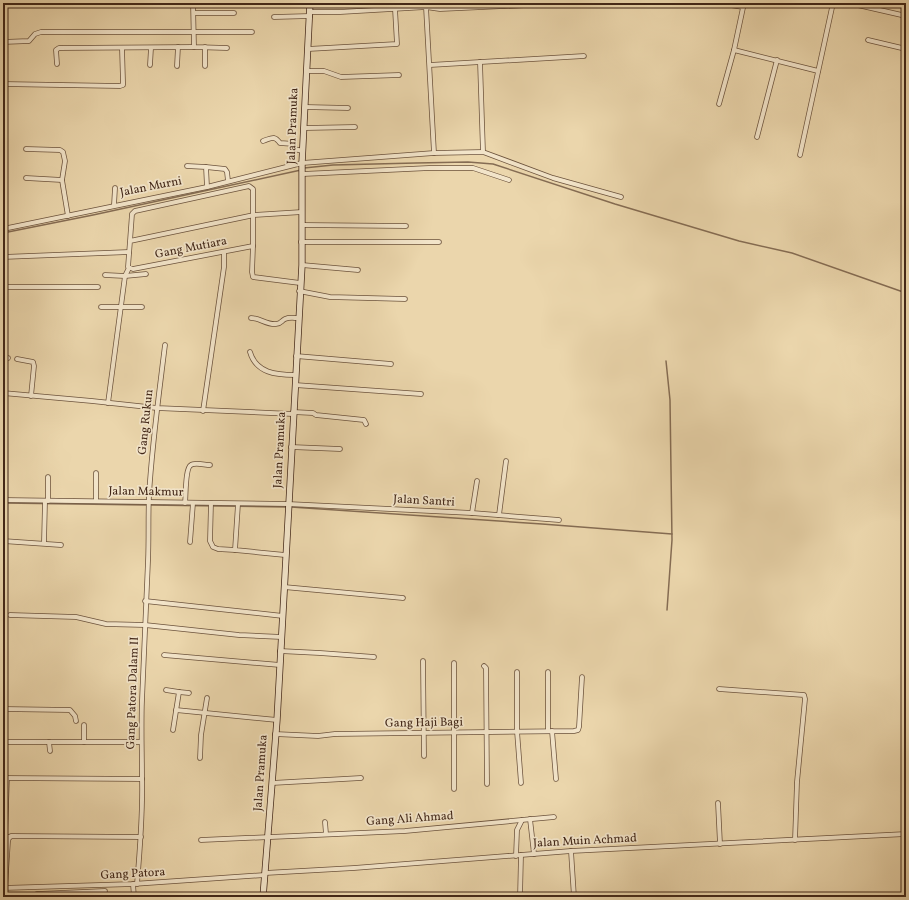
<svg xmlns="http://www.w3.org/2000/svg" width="909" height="900" font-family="Vollkorn,serif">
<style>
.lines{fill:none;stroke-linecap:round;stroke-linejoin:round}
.stream{stroke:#856c53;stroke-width:1.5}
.street-casing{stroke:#6c533d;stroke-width:5.5}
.secondary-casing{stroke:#422718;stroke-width:7}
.street{stroke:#f2e4c9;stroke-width:4}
.secondary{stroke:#f2e4c9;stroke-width:5.5}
.labels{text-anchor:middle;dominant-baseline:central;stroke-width:3.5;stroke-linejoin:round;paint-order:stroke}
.street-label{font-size:12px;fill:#422718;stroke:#f2e4c9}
</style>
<rect width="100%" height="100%" fill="#ebd6ac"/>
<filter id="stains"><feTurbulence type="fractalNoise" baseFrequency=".005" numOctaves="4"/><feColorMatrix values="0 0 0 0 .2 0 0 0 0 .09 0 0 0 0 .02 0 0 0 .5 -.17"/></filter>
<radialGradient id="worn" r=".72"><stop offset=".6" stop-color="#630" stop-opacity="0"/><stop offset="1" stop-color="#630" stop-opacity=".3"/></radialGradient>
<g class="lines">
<g class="stream">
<path d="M304 168 333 165 416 163 468 162 493 164 615 204 739 241 792 253 906 293"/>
<path d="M3 233 93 215 301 170"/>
<path d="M666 361 670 400 672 540 667 610"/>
<path d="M3 503 287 507"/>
<path d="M291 507 542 524 672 534"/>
</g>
<g class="street-casing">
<g id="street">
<path d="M193 3 194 47 227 48"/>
<path d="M718 3 743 7"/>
<path d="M849 3 906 16"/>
<path d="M426 7 434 153"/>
<path d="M310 12H340L426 7 440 9 549 4"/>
<path d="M194 13H234"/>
<path d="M274 17 310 16"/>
<path d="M868 40 906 49"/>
<path d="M3 42 29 41 35 34 41 32H252"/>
<path d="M308 49 397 44 395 9"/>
<path d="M734 50 818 71"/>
<path d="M480 62 483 152"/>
<path d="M57 64 56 50 59 48 194 47"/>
<path d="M150 65 151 48"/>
<path d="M430 65 584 56"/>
<path d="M177 66 178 47"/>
<path d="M205 66V47"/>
<path d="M307 71H324L341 77 399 75"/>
<path d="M3 84 120 86 123 85V82L122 48"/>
<path d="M719 104 734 50 744 3"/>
<path d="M305 107 348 108"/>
<path d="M305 128 355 127"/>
<path d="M757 137 777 60"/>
<path d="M263 141C272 138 274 135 280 143L294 144V149L303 151"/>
<path d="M26 149 60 150 63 152 65 161 62 180 68 216"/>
<path d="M800 155 833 3"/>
<path d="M187 166 206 167 207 187"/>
<path d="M206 167 225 169 227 172 228 181"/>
<path d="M303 174 429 168H473L509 180"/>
<path d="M26 178 62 180"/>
<path d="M114 205 115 188"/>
<path d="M302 225 406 226"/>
<path d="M3 229 207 187 302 163 434 153 483 152 553 178 621 197"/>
<path d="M130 241 128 267 133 269 253 246V189L249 186 135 211 132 214 130 241 254 215 302 212"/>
<path d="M301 242H439"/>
<path d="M253 246 252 272 253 277 300 283"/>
<path d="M3 257 129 252"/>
<path d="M302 265 358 270"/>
<path d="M105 275 125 276 146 274"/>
<path d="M3 287H98"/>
<path d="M299 291 330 297 405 299"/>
<path d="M101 307H142"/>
<path d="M251 318C260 318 267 325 276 324 281 324 281 321 285 319 289 317 294 318 298 318"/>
<path d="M250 352C256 373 276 375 295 375"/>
<path d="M296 356 391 364"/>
<path d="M3 357 8 358"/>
<path d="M17 359 33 362 34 366 31 396"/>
<path d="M295 385 421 394"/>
<path d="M3 393 92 401 157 408 293 414"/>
<path d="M108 403 125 276 129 268"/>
<path d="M203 411 224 267V252"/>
<path d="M293 412 313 413 316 415 364 420 366 424"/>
<path d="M291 447 340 449"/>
<path d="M48 477V501"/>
<path d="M3 500 288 504 472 513 559 520"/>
<path d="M96 501V473"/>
<path d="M185 503C186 496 185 468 191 465 195 462 205 465 210 465"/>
<path d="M211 503 210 541 213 547 218 549 235 550"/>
<path d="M238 504 235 550 285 555"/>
<path d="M472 513 477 481"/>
<path d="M499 515 506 461"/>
<path d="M3 541 61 545"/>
<path d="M190 542 193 503"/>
<path d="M44 543 45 501"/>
<path d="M284 587 403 598"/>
<path d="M145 601 283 616"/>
<path d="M10 615 76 617 106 624 145 625 239 635 282 637"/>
<path d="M280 651 320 653 374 657"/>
<path d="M164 655 280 665"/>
<path d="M423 661 424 756"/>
<path d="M484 666 486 668 487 784"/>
<path d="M517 672V731L521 783"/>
<path d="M548 672V731"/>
<path d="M719 689 804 695 805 699 797 782 795 840"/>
<path d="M166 690 179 692 173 730"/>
<path d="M179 692 189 693"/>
<path d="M3 709 70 710 75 716 76 721"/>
<path d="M3 709 5 742 4 778"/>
<path d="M176 710 277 720"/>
<path d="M552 731 556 779"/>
<path d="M275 734 318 736 335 734 410 733 574 731 578 730 579 727 582 677"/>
<path d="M3 742H141"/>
<path d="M49 742 50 751"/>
<path d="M84 742V725"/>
<path d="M200 758 201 735 207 698"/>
<path d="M3 778 142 779"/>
<path d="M7 778 5 837H10"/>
<path d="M272 783 361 778"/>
<path d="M454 789V663"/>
<path d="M718 803 720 844"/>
<path d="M530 819 534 854"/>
<path d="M325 822 326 834"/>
<path d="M201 840 405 831 554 817"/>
<path d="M571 851 574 897"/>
<path d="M516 856 517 830 522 820"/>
<path d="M265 873 354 868 571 851 906 834"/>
<path d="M133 884 134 897"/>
<path d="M137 884C140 849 143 814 142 778 142 752 141 726 142 700 144 654 146 607 148 561 149 539 148 517 149 495 152 444 159 394 165 345"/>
<path d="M3 888 133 884 265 875"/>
<path d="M5 888 8 841 9 838 11 836 141 837"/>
<path d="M37 894 105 891"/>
<path d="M520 897 521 855"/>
</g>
</g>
<g class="secondary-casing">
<path id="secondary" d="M263 897 277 720 285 576 302 265V163L310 3"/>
</g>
<use href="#street" class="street"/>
<use href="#secondary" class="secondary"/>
</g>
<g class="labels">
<g class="street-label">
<text transform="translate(293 126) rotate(-88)">Jalan Pramuka</text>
<text transform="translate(151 187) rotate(-11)">Jalan Murni</text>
<text transform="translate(191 248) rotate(-11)">Gang Mutiara</text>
<text transform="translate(146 422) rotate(-84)">Gang Rukun</text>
<text transform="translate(280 450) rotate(-87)">Jalan Pramuka</text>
<text transform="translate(146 492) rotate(1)">Jalan Makmur</text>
<text transform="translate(424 501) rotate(3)">Jalan Santri</text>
<text transform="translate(133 693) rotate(-88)">Gang Patora Dalam II</text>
<text transform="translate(424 723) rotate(-1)">Gang Haji Bagi</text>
<text transform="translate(261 773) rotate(-86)">Jalan Pramuka</text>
<text transform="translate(410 819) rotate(-4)">Gang Ali Ahmad</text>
<text transform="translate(585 841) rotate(-3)">Jalan Muin Achmad</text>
<text transform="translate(133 874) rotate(-3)">Gang Patora</text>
</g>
</g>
<rect width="909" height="900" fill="none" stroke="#ebd6ac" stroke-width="16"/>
<rect x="4" y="4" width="901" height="892" fill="none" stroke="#422718" stroke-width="2"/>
<rect x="8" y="8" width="893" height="884" fill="none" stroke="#422718"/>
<rect width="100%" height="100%" filter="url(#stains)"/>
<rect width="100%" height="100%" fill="url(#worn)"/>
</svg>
